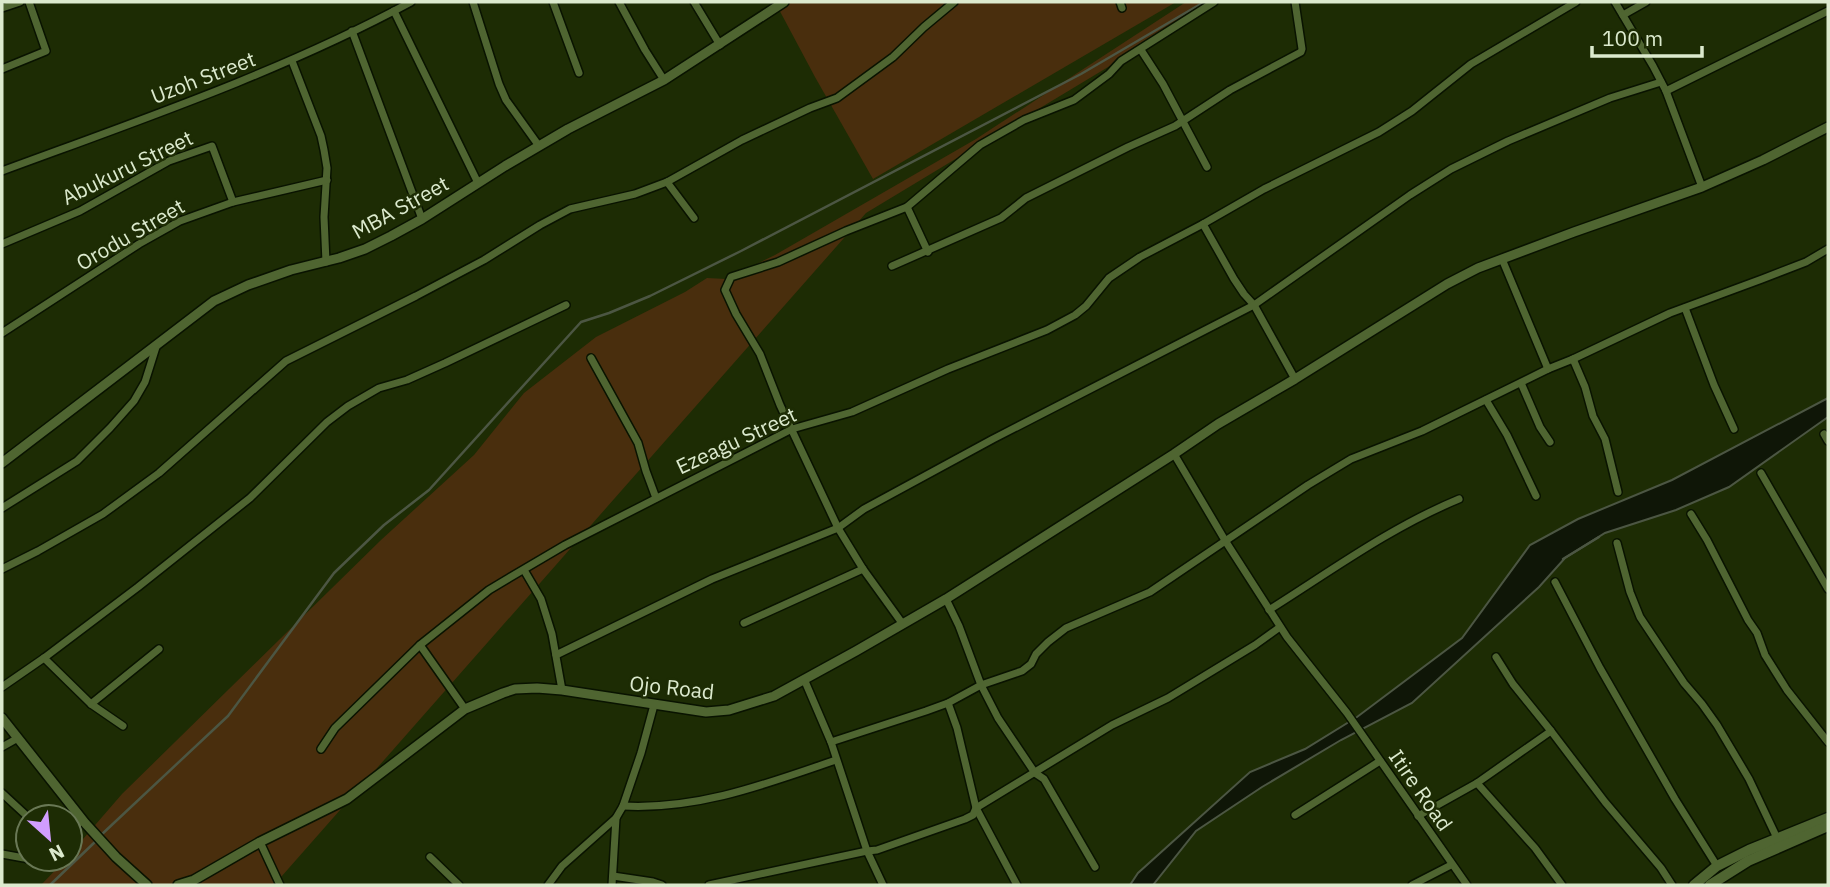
<svg xmlns="http://www.w3.org/2000/svg" width="1830" height="887" font-family="'IBM Plex Sans',sans-serif">
<style>
.green{fill:#492e0d}
.water{fill:#0f1607;stroke:#4c5643;stroke-width:2}
.lines{fill:none;stroke-linecap:round;stroke-linejoin:round}
.stream{stroke:#4c5643;stroke-width:2.5}
.minor-casing{stroke:#091300;stroke-width:10}
.tertiary-casing{stroke:#091300;stroke-width:12}
.secondary-casing{stroke:#091300;stroke-width:13}
.minor{stroke:#4f6531;stroke-width:7}
.tertiary{stroke:#4f6531;stroke-width:9}
.secondary{stroke:#4f6531;stroke-width:10}
.labels{text-anchor:middle;dominant-baseline:central;stroke-width:5;stroke-linejoin:round;paint-order:stroke}
.street-label{font-size:21px;fill:#dceace;stroke:#1d2c04}
</style>
<rect width="100%" height="100%" fill="#1d2c04"/>
<g class="green">
<path d="M775 2H1176L873 179 815 77Z"/>
<path d="M1186 2H1216L866 213 274 885H41L66 859H70V854L122 794 381 540 474 455 524 393 596 337 685 292 707 278 726 279 775 255 976 139Z"/>
</g>
<path class="water" d="M1828 398V417L1729 487 1676 510 1605 533 1565 558 1539 587 1412 703 1341 740 1262 787 1196 831 1153 885H1130L1138 873 1250 772 1305 749 1357 717 1462 638 1530 545 1578 519 1672 480Z"/>
<g class="lines">
<g class="stream">
<path d="M1563 559 1599 537"/>
<path d="M100 836 228 716 334 573 384 525 429 490 581 322 609 313 650 296 741 251 1081 74 1204 2"/>
<path d="M50 885 96 841"/>
</g>
<g class="minor-casing">
<g id="minor">
<path d="M473 2 499 84 506 100 539 146"/>
<path d="M553 2 579 73"/>
<path d="M619 2 645 50 664 80"/>
<path d="M694 2 720 45"/>
<path d="M1120 2 1122 8"/>
<path d="M1615 2 1653 66 1666 91 1702 187"/>
<path d="M2 8 20 2"/>
<path d="M394 11 478 183"/>
<path d="M1623 15 1646 2"/>
<path d="M352 31 422 219"/>
<path d="M1141 50 1163 84 1207 167"/>
<path d="M292 61 321 136 324 150 327 168 324 217 326 262"/>
<path d="M2 69 46 51 29 2"/>
<path d="M1666 91 1828 11"/>
<path d="M2 171C140 120 281 72 411 2"/>
<path d="M667 182 694 218"/>
<path d="M907 207 928 252"/>
<path d="M1203 224 1234 279 1244 294 1254 305 1295 379"/>
<path d="M2 244 80 211 169 161 212 146 233 202"/>
<path d="M1502 259 1548 369"/>
<path d="M892 266 1001 218 1026 198 1128 147 1175 126 1230 90 1301 52 1302 49 1295 2"/>
<path d="M1685 308 1714 385 1734 429"/>
<path d="M2 333 139 244 180 221 233 202 327 180"/>
<path d="M591 358 638 443 646 471 656 498"/>
<path d="M1573 359 1585 387 1593 416 1605 439 1618 492"/>
<path d="M1521 383 1540 427 1550 442"/>
<path d="M1486 400 1507 435 1536 496"/>
<path d="M1824 434 1828 441"/>
<path d="M1174 454 1226 542 1287 637 1347 713 1467 885"/>
<path d="M1761 473 1828 589"/>
<path d="M2 508 77 461 110 428 134 401 145 382 157 344"/>
<path d="M1691 514 1707 540 1748 620 1757 633 1765 655 1787 690 1828 742"/>
<path d="M1617 543 1630 592 1640 617 1684 683 1702 704 1717 725 1749 779 1777 838"/>
<path d="M2 569 38 551 103 514 159 473 286 361 416 296 484 260 540 225 570 209 635 194 667 182 742 140 810 108 837 98 893 57 924 27 954 2"/>
<path d="M524 570 541 599 552 634 562 690"/>
<path d="M1555 582 1600 668 1675 799 1717 866"/>
<path d="M946 599 959 626 981 685 998 718 1035 773 1044 779 1095 867"/>
<path d="M1269 610C1331 571 1391 527 1459 499"/>
<path d="M744 623 863 569"/>
<path d="M902 623 863 569 838 528 780 405 760 354 736 314 725 290 731 277 778 262 846 231 907 207 980 145 1024 120 1074 100 1109 74 1121 61 1214 2"/>
<path d="M420 645 465 709"/>
<path d="M556 655 712 579 838 528 864 509 993 439 1254 305 1410 195 1451 169 1508 141 1610 98 1661 82"/>
<path d="M1496 657 1513 684 1551 731 1605 802 1661 868 1672 885"/>
<path d="M44 658 91 704 123 726"/>
<path d="M804 679 831 742 867 851 883 885"/>
<path d="M2 687 44 658 138 587 250 498 327 422 348 406 379 388 407 380 445 363 566 305"/>
<path d="M948 703 957 728 976 808 1017 885"/>
<path d="M91 704 159 649"/>
<path d="M831 742 926 711 948 703 981 685 1022 671 1031 664 1036 654 1048 642 1066 628 1150 592 1308 485 1351 459 1422 431 1548 369 1573 359 1670 313 1762 279 1806 262 1828 249"/>
<path d="M2 747 18 738"/>
<path d="M321 749 335 728 420 645 489 590 509 578 565 545 792 429 852 412 948 369 1047 330 1075 315 1086 306 1109 278 1140 257 1203 224 1264 189 1379 132 1412 111 1471 64 1576 2"/>
<path d="M1477 783 1535 848 1562 885"/>
<path d="M2 793 28 817"/>
<path d="M623 806C698 810 766 784 836 760"/>
<path d="M1295 815 1380 761"/>
<path d="M1418 816 1477 783 1551 731"/>
<path d="M70 835 82 819"/>
<path d="M260 842 280 885"/>
<path d="M2 854 24 858 41 863 49 859"/>
<path d="M430 857 459 885"/>
<path d="M613 876 653 882 662 885"/>
<path d="M548 885 562 866 616 818"/>
<path d="M612 885 616 818 623 806 641 753 654 705"/>
<path d="M709 885 867 851 877 850 965 819 973 815 976 808 1112 725 1168 698 1255 645 1280 627"/>
<path d="M1412 885 1451 865"/>
</g>
</g>
<g class="tertiary-casing">
<g id="tertiary">
<path d="M2 463 214 301 248 285 291 270 339 258 365 249 391 236 422 219 505 166 568 129 664 80 784 2"/>
<path d="M2 718 85 823 116 857 147 885"/>
<path d="M178 885 194 880 260 842 347 799 465 709 503 693 515 689 537 688 562 690 706 712 729 710 774 696 856 651 946 599 1174 454 1218 424 1295 379 1447 284 1478 268 1574 232 1702 187 1763 160 1828 127"/>
</g>
</g>
<g class="secondary-casing">
<g id="secondary">
<path d="M1694 885 1717 866 1749 850 1828 818"/>
<path d="M1710 885 1748 861 1828 826"/>
</g>
</g>
<use href="#minor" class="minor"/>
<use href="#tertiary" class="tertiary"/>
<use href="#secondary" class="secondary"/>
</g>
<g class="labels">
<g class="street-label">
<text transform="translate(203 77) rotate(-21)">Uzoh Street</text>
<text transform="translate(127 167) rotate(-26)">Abukuru Street</text>
<text transform="translate(400 207) rotate(-29)">MBA Street</text>
<text transform="translate(130 234) rotate(-30)">Orodu Street</text>
<text transform="translate(736 440) rotate(-25)">Ezeagu Street</text>
<text transform="translate(672 687) rotate(6)">Ojo Road</text>
<text transform="translate(1421 790) rotate(55)">Itire Road</text>
</g>
</g>
<rect width="1830" height="887" fill="none" stroke="#dceace" stroke-width="7"/>
<g transform="translate(49 838) rotate(153)"><circle r="33" fill="#1d2c04" stroke="#697855" stroke-width="2"/>
<path d="M0-5L12 26L0 18L-12 26Z" fill="#d19dfe"/>
<text y="-10" font-size="19" font-weight="bold" text-anchor="middle" fill="#dceace">N</text>
</g>
<path d="M1592 46v10h110v-10" fill="none" stroke="#dceace" stroke-width="3.5"/>
<text x="1602" y="46" font-size="21" fill="#dceace" stroke="#1d2c04" stroke-width="5" paint-order="stroke">100 m</text>
</svg>
